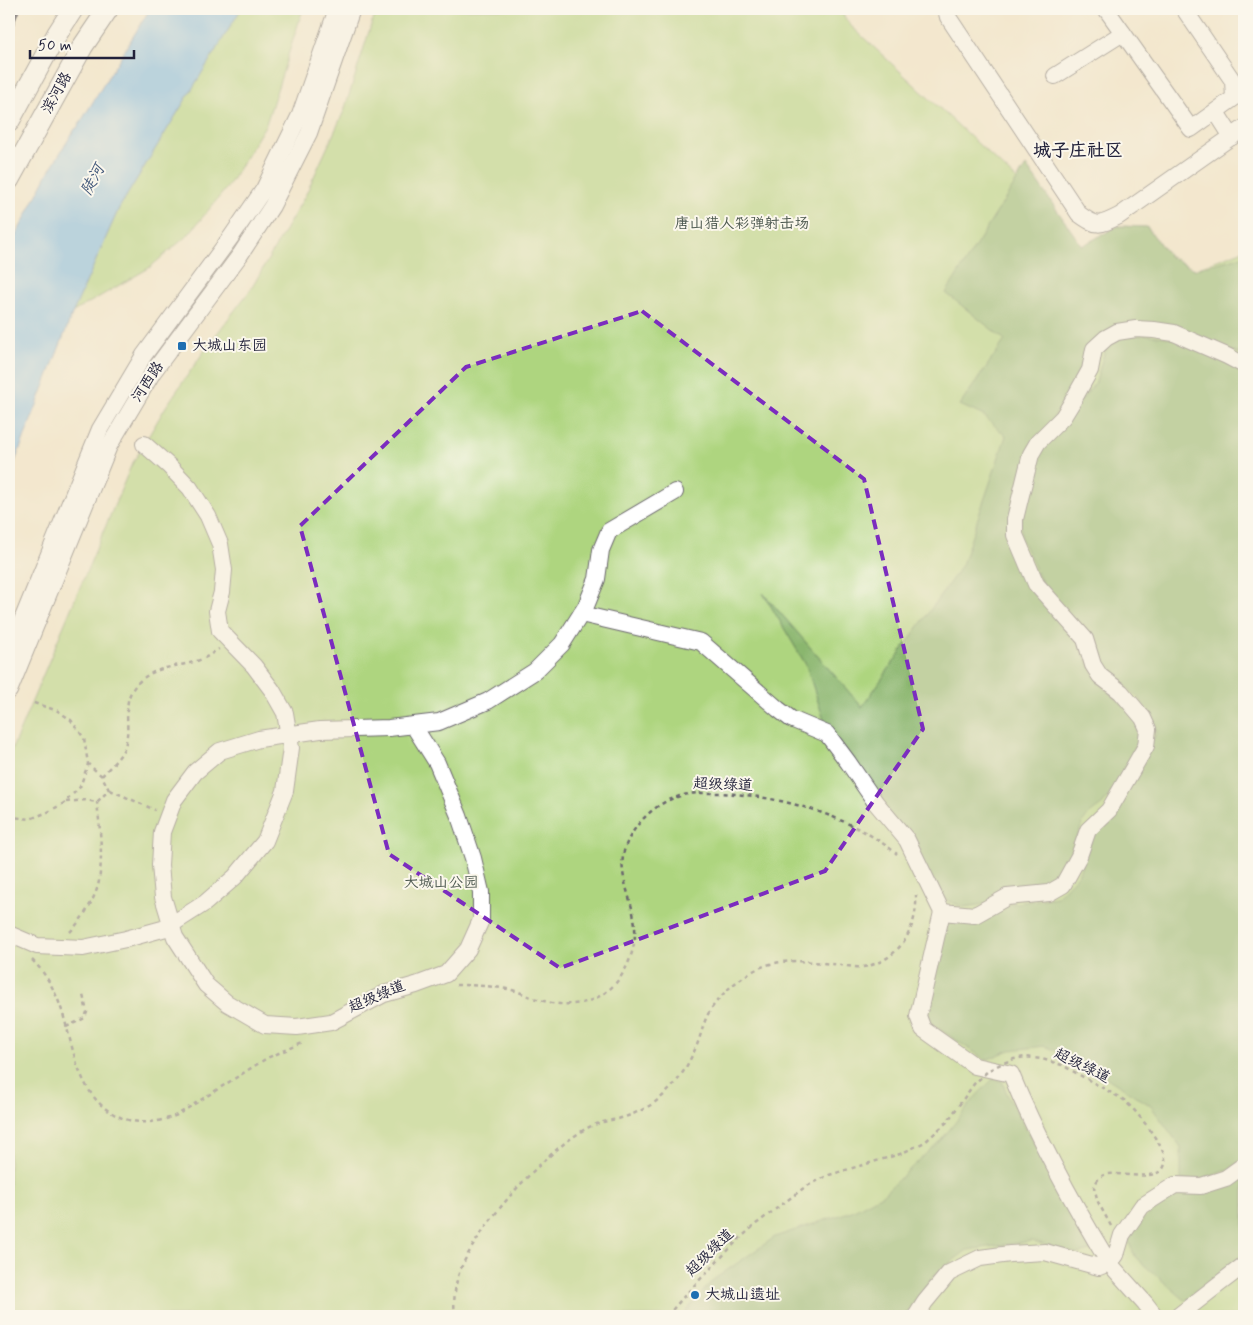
<svg xmlns="http://www.w3.org/2000/svg" width="1253" height="1325" font-family="Mynerve,'LXGW WenKai TC',sans-serif">
<style>
.green{fill:#aed57f;stroke:#687c5d}
.forest{fill:#8ab66e;stroke:#566c54}
.water{fill:#79baee;stroke:#4e6e94}
.lines{fill:none;stroke-linecap:round;stroke-linejoin:round}
.minor-casing{stroke:#6b676e;stroke-width:18}
.major-casing{stroke:#6b676e;stroke-width:22}
.path{stroke:#6b676e;stroke-width:2.5;stroke-dasharray:4 4;stroke-linecap:butt}
.minor{stroke:#fff;stroke-width:16}
.major{stroke:#fff;stroke-width:20}
.rail{stroke:#22223b;stroke-width:4}
.path-bridge{stroke:#6b676e;stroke-width:2.5;stroke-dasharray:4 4;stroke-linecap:butt}
.marked{fill:none;stroke:#7b2cbf;stroke-width:4;stroke-dasharray:10 6;stroke-linejoin:round}
.poi-dot{fill:#1f6fb2;stroke:#fbf7ec;stroke-width:2}
.labels{text-anchor:middle;dominant-baseline:central;stroke-width:4;stroke-linejoin:round;paint-order:stroke}
.street-label{font-size:15px;fill:#22223b;stroke:#fbf7ec}
.park-label{font-size:15px;fill:#4c584f;stroke:#fbf7ec}
.poi-label{font-size:15px;fill:#22223b;stroke:#fbf7ec;text-anchor:start}
.water-label{font-size:16px;font-style:italic;fill:#40577a;stroke:#fbf7ec}
.quarter-label{font-size:18px;font-weight:bold;fill:#22223b;stroke:#fbf7ec}
</style>
<rect width="100%" height="100%" fill="#fbf7ec"/>
<filter id="ink" filterUnits="userSpaceOnUse"><feTurbulence type="fractalNoise" baseFrequency=".02" numOctaves="2"/><feDisplacementMap in="SourceGraphic" scale="10" xChannelSelector="R" yChannelSelector="G"/><feConvolveMatrix kernelMatrix="1 2 1 2 8 2 1 2 1" color-interpolation-filters="sRGB"/></filter>
<filter id="wash" filterUnits="userSpaceOnUse"><feTurbulence type="fractalNoise" baseFrequency=".0096" numOctaves="4" result="noise"/><feDisplacementMap in="SourceGraphic" scale="20" xChannelSelector="R" yChannelSelector="G"/><feGaussianBlur stdDeviation="1.12" result="paint"/><feColorMatrix in="noise" values="0 0 0 0 0 0 0 0 0 0 0 0 0 0 0 0 0 1.4 0 .05"/><feComposite in="paint" operator="in"/></filter>
<g filter="url(#wash)">
<rect width="100%" height="100%" fill="#f3e7ce"/>
<g class="green">
<path d="M241 9H303L266 124 229 185 188 235 149 268 73 312 119 208Z"/>
<path d="M379 9H839L850 25 1017 180 1026 166 1082 246 1118 226 1147 227 1170 257 1194 269 1241 251 1244 248V1316H9V756L131 466 165 408 209 344 251 289 306 194 344 111 372 22Z"/>
</g>
<g class="forest">
<path d="M1026 166 1082 246 1118 226 1147 227 1170 257 1194 269 1244 256V356L1168 324 1090 347 1069 392 1054 417 1007 526 1080 647 1099 684 1129 710 1138 722 1139 741 1122 775 1103 804 1092 812 1083 821 1068 867 1059 880 1050 887 986 904 964 907 948 901 938 890 835 739 824 720 806 665 763 593 862 707 962 565 1006 436 984 416 960 405 1005 340 946 293Z"/>
<path d="M1142 334 1174 338 1244 371V1158L1230 1169 1201 1180H1181V1147L1150 1105 1080 1061 1045 1046 1010 1050 986 1060 932 1024 925 1012 942 922H975L1004 905 1057 897 1078 875 1092 836 1113 813 1157 732 1140 699 1099 661 1041 580 1021 538V521L1035 462 1042 449 1096 382 1105 350 1115 338Z"/>
<path d="M993 1079 1002 1081 1007 1094 1071 1211 1090 1240V1251L1077 1254 1032 1241 967 1250 934 1275 905 1316H682L713 1280 775 1237 852 1211 882 1195 942 1139 978 1094Z"/>
<path d="M1244 1173V1259L1186 1301 1136 1258 1128 1241 1137 1225 1166 1199 1179 1191Z"/>
</g>
<path class="water" d="M150 9H241L119 208 73 312 9 477V249L49 171 75 129 77 128Z"/>
</g>
<g filter="url(#ink)">
<g class="lines">
<g class="minor-casing">
<g id="minor">
<path d="M946 9 948 17 1079 214C1097 227 1099 226 1119 216L1244 128"/>
<path d="M1106 9 1191 129 1234 98 1233 81 1184 9"/>
<path d="M1055 76 1123 33"/>
<path d="M1216 112 1232 137"/>
<path d="M581 614 701 642 778 709 791 719 827 734 848 762 876 803 907 840 942 912 918 1016 923 1029 975 1066 1011 1074C1038 1140 1072 1202 1109 1263L1116 1255 1122 1235 1142 1206 1175 1185 1201 1186 1226 1178 1244 1165"/>
<path d="M9 652 100 429 144 355 231 237 264 189 300 115 337 9"/>
<path d="M9 691 109 446 153 372 240 255 272 206 309 133 352 9"/>
<path d="M413 725 437 763 459 816 473 858 481 892V920L468 949 446 974 416 985 384 994 331 1022 297 1027 265 1025 227 1003 206 985 175 937 163 897 160 865 162 832 174 800 195 772 220 751 259 739 320 730 389 728 439 722 488 701 535 671 562 644 586 606 597 579 601 550 609 531 675 492"/>
<path d="M942 912 975 915 1007 897 1049 893 1063 885 1079 856 1088 830 1109 810 1146 746 1148 729 1143 718 1121 692 1100 676 1093 665 1085 639 1036 584 1015 535V519L1031 454 1038 442 1063 417 1071 404 1090 370 1094 349 1106 338 1117 332 1136 329 1154 330 1174 333 1227 356 1244 365"/>
<path d="M9 934 37 946 83 948 126 939 166 928 205 903 235 877 265 841 285 791 291 748 285 713 272 690 254 666 220 631 217 611 222 592 224 570 220 544 208 516 190 488 169 466 144 444"/>
<path d="M916 1316 925 1302 949 1273 980 1258 1010 1254 1045 1252 1099 1267 1109 1263 1145 1303 1155 1316"/>
<path d="M1178 1316 1219 1284 1244 1265"/>
</g>
</g>
<g class="major-casing">
<g id="major">
<path d="M9 122 57 34 73 9"/>
<path d="M9 180 83 46 108 9"/>
</g>
</g>
<g class="path">
<path d="M102 776C110 766 124 755 126 742 131 719 119 699 141 680 160 664 181 668 202 659 208 657 213 652 219 649"/>
<path d="M110 790 155 810"/>
<path d="M66 802 85 800 97 802 109 790 102 776 88 764"/>
<path d="M9 815 13 817 30 819 48 812 64 803 80 787 88 764 84 738 71 720 58 711 31 702"/>
<path d="M70 932C82 920 96 898 99 881 103 855 100 828 97 802"/>
<path d="M32 960C45 972 54 989 60 1005 75 1047 76 1102 125 1119 143 1125 160 1122 177 1115L267 1058 305 1042"/>
<path d="M456 985C475 985 494 986 512 990 521 992 529 997 537 999 561 1007 585 1007 606 992 627 977 639 944 634 918 630 893 616 870 626 845 635 823 655 804 677 797 690 792 704 793 718 793 778 795 850 815 897 854"/>
<path d="M66 1027 85 1018 87 1012 83 995"/>
<path d="M1111 1226 1098 1202 1094 1187C1097 1180 1100 1175 1108 1174 1121 1172 1168 1185 1165 1159 1164 1149 1153 1135 1148 1127"/>
<path d="M455 1316C453 1301 455 1282 461 1268 481 1223 540 1157 582 1131 593 1124 605 1121 618 1119 636 1114 653 1106 667 1092 680 1080 690 1061 697 1045 701 1035 703 1025 707 1016 718 996 736 980 755 970 781 956 813 962 841 965 848 966 856 968 863 967 899 961 918 929 916 895"/>
</g>
<use href="#minor" class="minor"/>
<use href="#major" class="major"/>
<path class="rail" d="M9 33 18 9"/>
<path class="path-bridge" d="M667 1316 687 1293 737 1241 756 1224 805 1187 829 1175 900 1154 925 1142 947 1122 974 1084 989 1070 1001 1064 1014 1059 1025 1057 1042 1059 1062 1065 1124 1100 1135 1111 1148 1127"/>
</g>
</g>
<path d="M0 0H1253V1325H0ZM642 311 864 479 923 729 825 871 560 968 389 854 300 526 466 367Z" fill="#f3e7ce" fill-opacity=".55" fill-rule="evenodd"/>
<path class="marked" d="M642 311 864 479 923 729 825 871 560 968 389 854 300 526 466 367Z"/>
<g class="poi-dot">
<rect x="177" y="341" width="10" height="10" rx="2.5"/>
<circle cx="695" cy="1295" r="5"/>
</g>
<g class="labels">
<g class="street-label">
<text transform="translate(57 93) rotate(-61)">滨河路</text>
<text transform="translate(148 382) rotate(-57)">河西路</text>
<text transform="translate(723 785) rotate(2)">超级绿道</text>
<text transform="translate(377 997) rotate(-23)">超级绿道</text>
<text transform="translate(1082 1066) rotate(26)">超级绿道</text>
<text transform="translate(710 1253) rotate(-45)">超级绿道</text>
</g>
<g class="park-label">
<text x="742" y="224">唐山猎人彩弹射击场</text>
<text x="441" y="883">大城山公园</text>
</g>
<g class="poi-label">
<text x="192" y="346">大城山东园</text>
<text x="705" y="1295">大城山遗址</text>
</g>
<g class="water-label">
<text transform="translate(93 180) rotate(-62)">陡河</text>
</g>
<g class="quarter-label">
<text x="1078" y="151">城子庄社区</text>
</g>
</g>
<rect width="1253" height="1325" fill="none" stroke="#fbf7ec" stroke-width="30"/>
<path d="M30 50v8h104v-8" fill="none" stroke="#22223b" stroke-width="2.5"/>
<text x="38" y="50" font-size="15" fill="#22223b" stroke="#fbf7ec" stroke-width="4" paint-order="stroke">50 m</text>
</svg>
